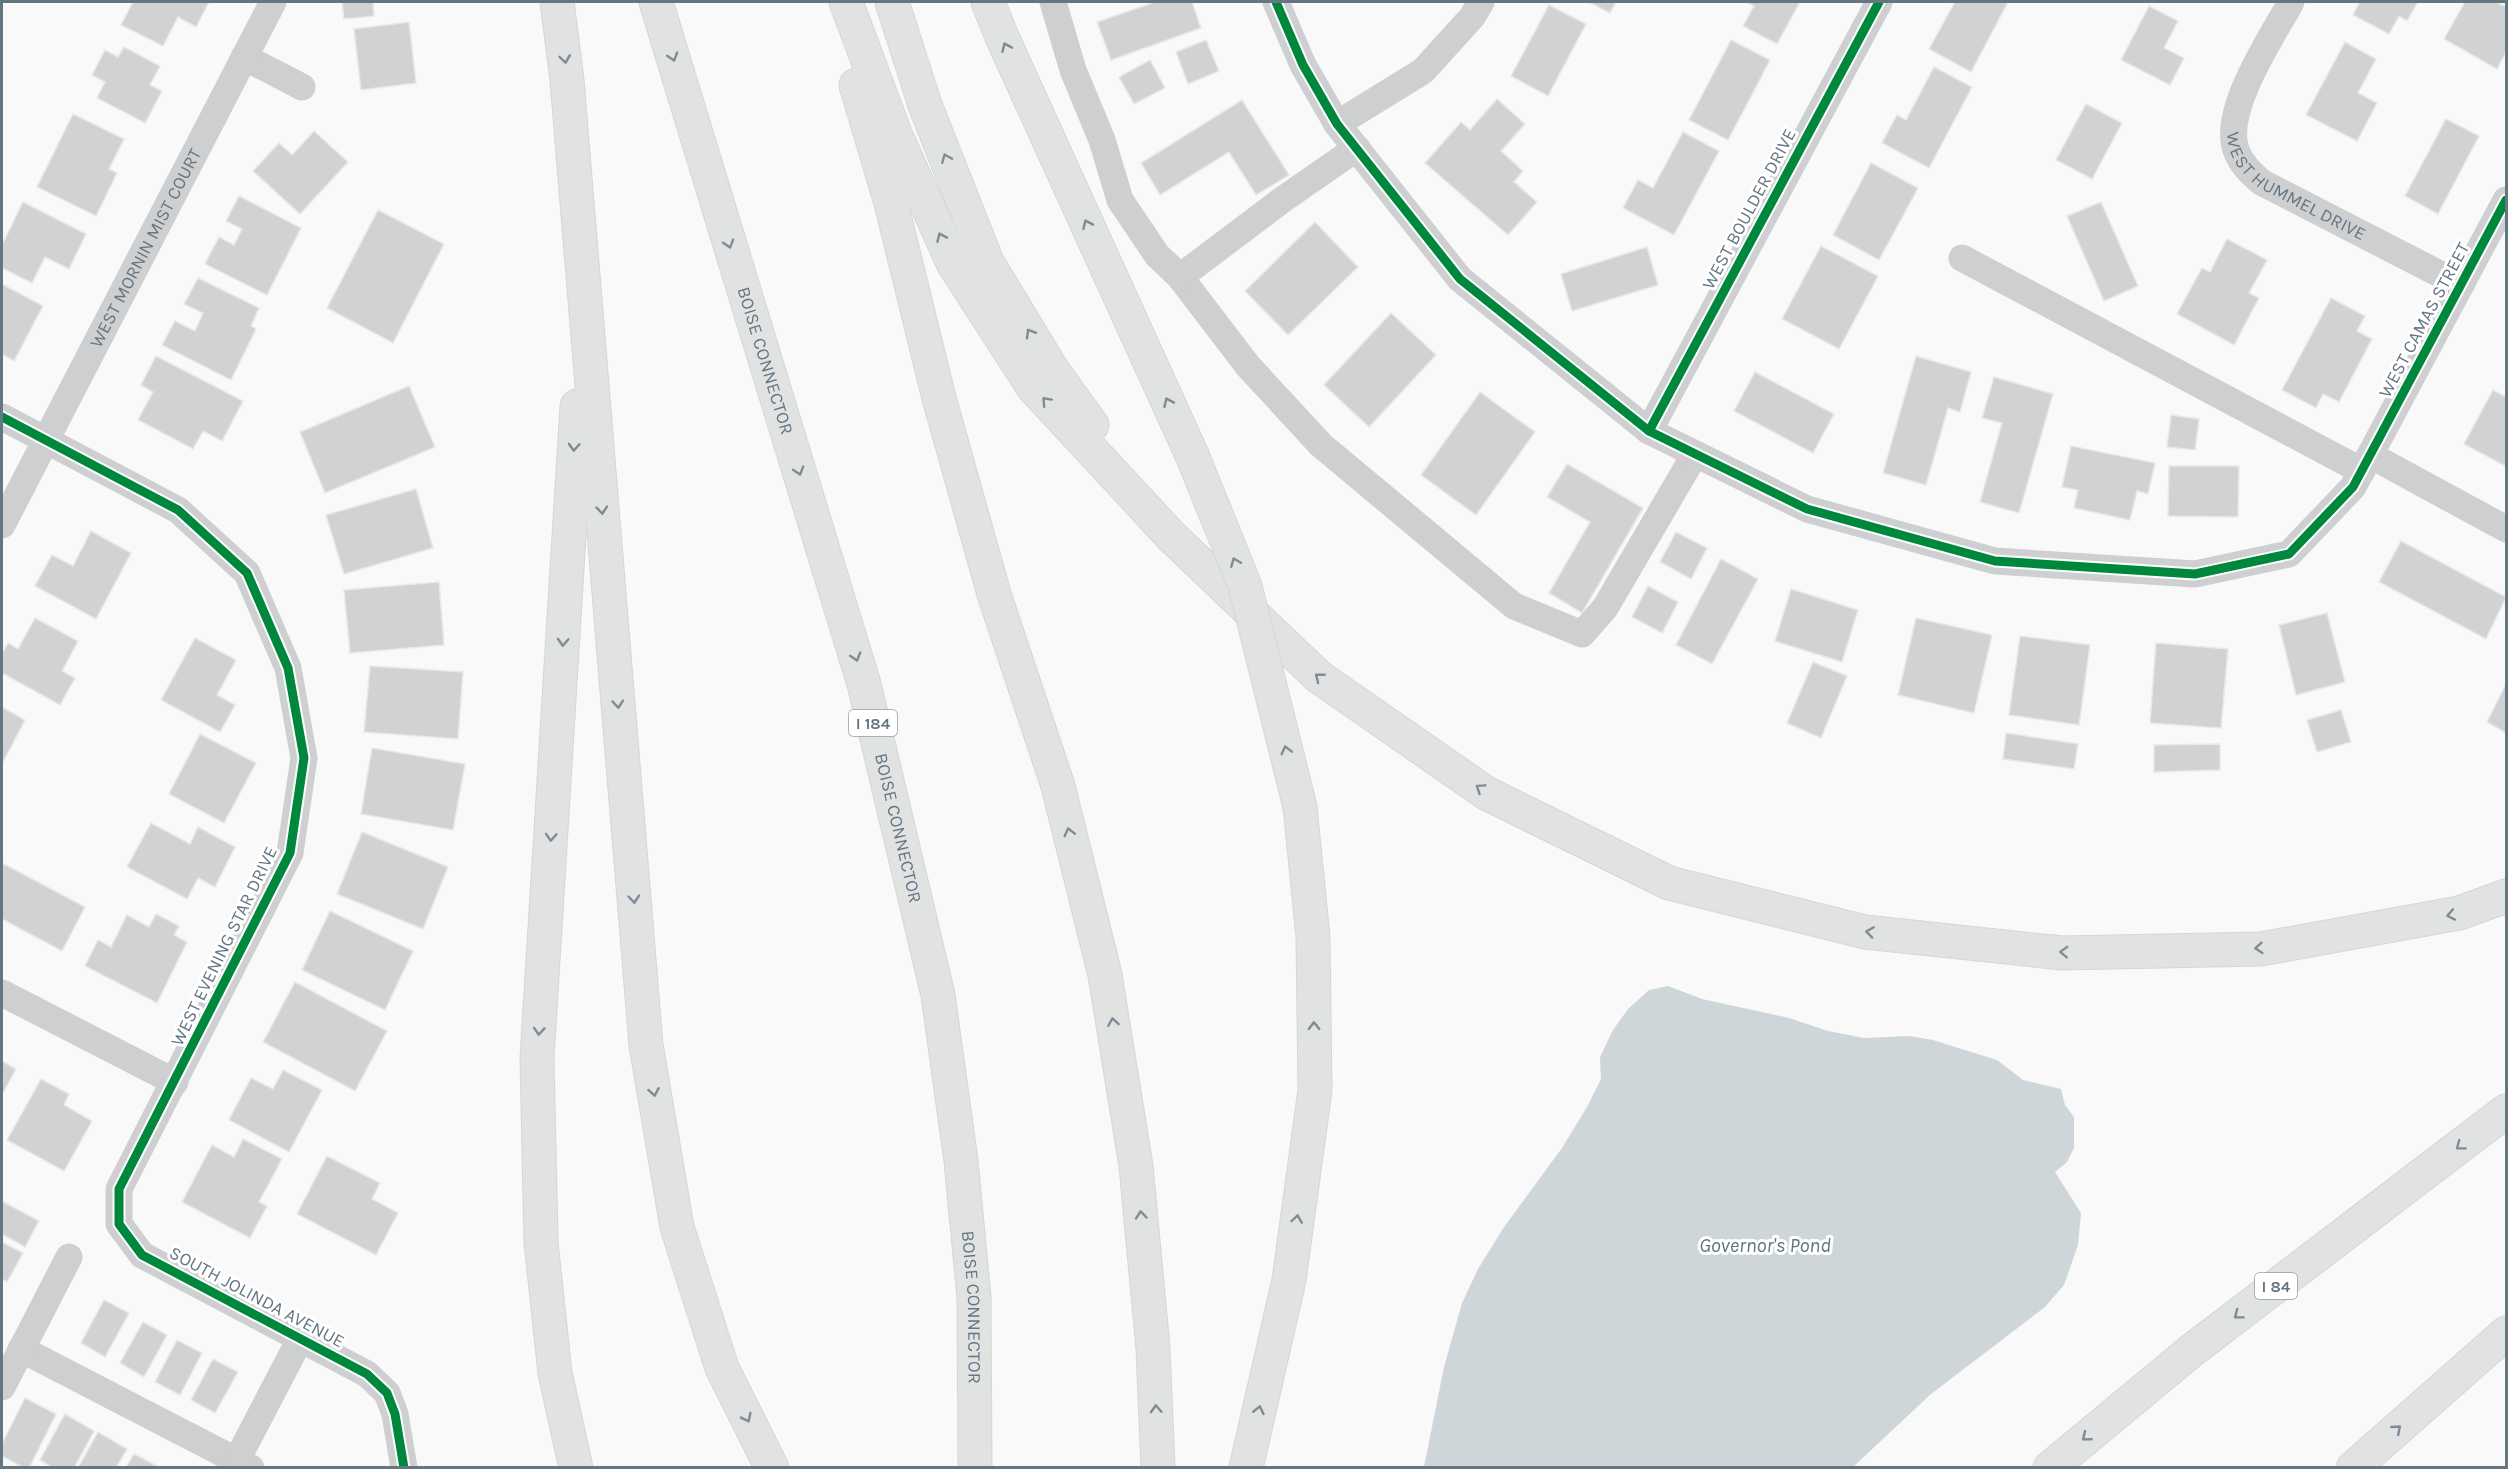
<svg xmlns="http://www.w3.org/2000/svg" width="2508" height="1469" font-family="Karla,sans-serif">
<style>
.water{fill:#ced6d9}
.building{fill:#d0d2d3;stroke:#e8e8e8;stroke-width:1.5}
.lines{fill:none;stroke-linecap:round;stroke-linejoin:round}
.highway-casing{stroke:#d5d6d6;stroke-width:35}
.minor{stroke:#cecfd0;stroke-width:27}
.highway{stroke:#e1e2e2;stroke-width:33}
.highway-bridge-casing{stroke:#d5d6d6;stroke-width:35;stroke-linecap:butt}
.highway-bridge{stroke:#e1e2e2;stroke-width:33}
.cycleway-casing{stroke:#fff;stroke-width:13}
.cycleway{stroke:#00873e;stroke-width:9}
.oneway{stroke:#7e8c96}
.labels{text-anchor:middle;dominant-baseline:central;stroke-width:6;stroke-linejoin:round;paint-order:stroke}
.shield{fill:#fff;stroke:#939fa8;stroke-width:1.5}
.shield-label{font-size:16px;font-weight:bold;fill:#657683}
.street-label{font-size:18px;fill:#657683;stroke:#fff}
.water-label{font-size:20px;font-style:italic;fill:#60757c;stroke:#fff}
</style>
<rect width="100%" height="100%" fill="#f9f9f9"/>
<path class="water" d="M1668 986 1702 999 1789 1018 1828 1031 1864 1038 1909 1036 1933 1040 1997 1060 2023 1080 2061 1089 2065 1105 2074 1117V1148L2067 1162 2055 1172 2081 1213 2078 1245 2064 1285 2045 1307 1931 1394 1853 1467H1424L1444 1367 1462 1303 1478 1269 1504 1227 1562 1148 1587 1107 1601 1079 1600 1057 1613 1030 1628 1009 1649 990Z"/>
<g class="building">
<path d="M133 2H209L196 27 178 17 163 46 121 25Z"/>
<path d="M342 2H373L374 16 344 19Z"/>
<path d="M1155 2H1192L1201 28 1111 60 1097 22Z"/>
<path d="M1589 2H1616L1610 13Z"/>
<path d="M1746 2H1800L1777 44 1743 26 1754 6Z"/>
<path d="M1955 2H2008L1971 72 1929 49Z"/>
<path d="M2360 2H2418L2407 21 2399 16 2389 34 2353 15Z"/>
<path d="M2465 2H2496L2506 7V52L2497 69 2444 39Z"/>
<path d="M1549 5 1586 24 1548 96 1511 76Z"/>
<path d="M2149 6 2178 21 2164 48 2184 58 2170 85 2121 60Z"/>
<path d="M409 22 416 83 361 90 354 29Z"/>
<path d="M1206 40 1219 71 1188 84 1176 52Z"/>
<path d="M1731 40 1770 60 1728 140 1689 120Z"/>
<path d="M2345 42 2376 59 2358 93 2377 103 2357 141 2306 115Z"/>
<path d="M124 47 160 66 150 85 162 91 145 123 97 98 105 82 92 75 105 50 118 57Z"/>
<path d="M1150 60 1165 88 1134 104 1119 77Z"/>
<path d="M1934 67 1972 87 1929 168 1882 143 1897 115 1906 120Z"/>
<path d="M1497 99 1525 124 1501 151 1523 171 1514 182 1537 202 1508 235 1425 163 1461 122 1470 130Z"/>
<path d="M1242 100 1289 175 1256 195 1229 152 1160 195 1141 163Z"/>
<path d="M2086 104 2122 123 2092 179 2056 160Z"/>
<path d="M73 114 124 139 109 169 117 173 96 216 37 187Z"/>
<path d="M2446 119 2479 136 2438 214 2405 196Z"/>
<path d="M314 131 348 162 300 214 253 171 279 143 292 155Z"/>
<path d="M1683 132 1719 151 1674 235 1623 208 1638 180 1653 188Z"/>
<path d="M1871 163 1918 188 1879 260 1833 235Z"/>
<path d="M239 196 301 228 267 295 205 264 219 237 234 245 242 229 226 221Z"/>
<path d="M23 202 86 234 69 269 45 257 32 283 2 268V245Z"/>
<path d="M2101 202 2138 286 2104 301 2067 216Z"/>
<path d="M378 210 444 244 393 343 327 308Z"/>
<path d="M1315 222 1358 267 1288 335 1245 291Z"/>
<path d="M2227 239 2267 260 2249 293 2259 298 2234 345 2177 314 2202 268 2210 272Z"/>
<path d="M1821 246 1878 276 1839 349 1782 319Z"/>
<path d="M1647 247 1658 285 1572 311 1561 274Z"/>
<path d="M198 278 259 308 251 326 256 329 231 380 162 345 175 321 195 331 203 313 184 304Z"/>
<path d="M2 284 43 306 14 361 2 354Z"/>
<path d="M2331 298 2365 316 2357 331 2372 339 2339 402 2323 394 2316 408 2282 390Z"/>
<path d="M1391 313 1436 355 1369 427 1324 385Z"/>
<path d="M156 356 243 401 222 441 203 431 193 449 138 420 153 392 141 385Z"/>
<path d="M1916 356 1971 372 1960 412 1948 408 1926 485 1883 473Z"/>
<path d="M1755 372 1834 414 1813 453 1734 411Z"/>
<path d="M1994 377 2053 394 2019 513 1980 502 2002 423 1982 418Z"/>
<path d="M409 386 435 447 325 493 300 432Z"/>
<path d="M2493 390 2506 397V462L2505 466 2464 444Z"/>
<path d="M1480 392 1535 432 1476 515 1421 475Z"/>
<path d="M2171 415 2199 419 2195 450 2167 447Z"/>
<path d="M2071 446 2155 463 2148 494 2137 491 2130 520 2074 508 2078 490 2062 487Z"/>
<path d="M1567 464 1643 508 1582 613 1549 593 1590 522 1547 497Z"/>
<path d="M2169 466H2239L2238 517 2168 516Z"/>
<path d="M416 489 433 548 344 574 326 515Z"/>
<path d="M91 531 131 553 96 619 35 586 52 555 73 566Z"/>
<path d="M1676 532 1707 548 1691 579 1660 562Z"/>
<path d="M2401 541 2506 597 2486 639 2379 582Z"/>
<path d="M1721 559 1758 579 1712 664 1676 645Z"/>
<path d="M439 582 444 645 350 653 344 590Z"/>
<path d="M1648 586 1678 602 1662 633 1632 617Z"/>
<path d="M1791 589 1858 610 1842 662 1775 641Z"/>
<path d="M2327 613 2345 682 2296 695 2279 625Z"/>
<path d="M35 618 78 641 62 671 75 678 60 705 2 673V654L8 643 18 649Z"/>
<path d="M1916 618 1992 635 1974 713 1898 695Z"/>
<path d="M2020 636 2090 645 2079 725 2009 715Z"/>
<path d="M195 638 236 660 217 695 235 705 220 732 161 700Z"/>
<path d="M2156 643 2228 649 2221 728 2150 723Z"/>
<path d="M1813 662 1847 676 1821 738 1787 723Z"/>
<path d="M370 666 463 672 458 739 364 732Z"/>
<path d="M2506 684V733L2487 722Z"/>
<path d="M2 707 25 720 2 764Z"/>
<path d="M2341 710 2351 742 2317 752 2307 720Z"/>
<path d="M2006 733 2078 744 2074 769 2003 759Z"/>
<path d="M200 734 256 763 224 823 169 794Z"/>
<path d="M2220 744V770L2154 772V745Z"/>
<path d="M372 748 465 764 453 830 361 814Z"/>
<path d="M151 823 190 844 198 827 235 847 215 887 198 878 187 899 127 867Z"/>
<path d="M362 832 448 867 423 929 337 894Z"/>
<path d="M4 864 85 907 62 951 2 919V868Z"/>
<path d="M330 911 413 951 385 1010 302 970Z"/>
<path d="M156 914 179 926 174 935 187 942 157 1003 85 966 98 940 111 947 127 915 149 927Z"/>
<path d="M295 982 387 1031 355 1091 263 1042Z"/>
<path d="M2 1061 16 1069 2 1095Z"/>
<path d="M283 1070 322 1090 289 1152 229 1120 251 1078 273 1089Z"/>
<path d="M41 1079 69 1094 64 1105 92 1121 64 1171 7 1140Z"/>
<path d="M243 1139 282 1159 259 1202 267 1206 250 1238 182 1202 212 1145 234 1157Z"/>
<path d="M327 1156 380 1183 372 1199 398 1213 376 1255 297 1214Z"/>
<path d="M2 1201 39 1221 25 1247 2 1234Z"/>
<path d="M2 1242 23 1253 7 1282 2 1279Z"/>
<path d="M104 1300 129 1313 105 1357 81 1343Z"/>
<path d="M143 1322 167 1335 144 1377 120 1363Z"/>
<path d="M177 1340 202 1353 180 1395 155 1382Z"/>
<path d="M213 1359 238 1372 215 1413 191 1400Z"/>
<path d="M25 1398 56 1414 29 1468H24L2 1456V1444Z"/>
<path d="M65 1414 94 1431 74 1468H53L40 1460Z"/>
<path d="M98 1432 127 1449 116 1468H78Z"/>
<path d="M134 1454 159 1467V1468H126Z"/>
</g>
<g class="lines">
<g class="highway-casing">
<g id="highway">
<path d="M557 2 567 80 646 1045 677 1227 722 1368 772 1468"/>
<path id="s3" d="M656 2 864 684 938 995 961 1161 974 1297 975 1468"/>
<path d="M846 2 896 136 953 263 1033 387 1171 536 1319 677 1486 793 1669 883 1865 932 2062 953 2261 949 2459 913 2506 896"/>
<path d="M892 2 925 105 987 262 1053 371 1092 425"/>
<path d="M988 2 1002 37 1192 455"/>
<path d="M856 85 891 203 939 398 994 594 1058 786 1105 975 1136 1166 1153 1348 1158 1468"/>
<path d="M576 1468 555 1373 541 1242 537 1058 577 406"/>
<path d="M1246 1468 1289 1280 1315 1090 1313 937 1300 807"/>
<path d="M2050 1468 2191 1351 2506 1111"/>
<path d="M2353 1468 2506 1333"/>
</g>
</g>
<g class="minor">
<path d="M1053 2 1073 70 1102 140 1120 200 1157 255 1180 277 1248 366 1321 445 1514 606 1582 634 1605 608 1695 454"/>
<path d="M1276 2 1303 65 1337 124 1460 279 1649 431 1807 509 1995 561 2195 574 2289 554 2353 487 2506 200"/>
<path id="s1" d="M2291 2C2272 37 2222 110 2236 150 2241 164 2251 173 2261 182L2461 285"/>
<path d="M244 57 302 87"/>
<path d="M1337 124 1423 71 1472 17 1481 2"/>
<path d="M1962 258 2362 471"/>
<path d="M1180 277 1282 200 1357 148"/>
<path d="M2 417 178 510 247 573 288 668 304 758 290 853 119 1189V1224L142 1255 367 1374 387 1393 395 1414 404 1468"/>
<path d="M1649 431 1879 2"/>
<path d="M2370 455 2506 529"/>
<path id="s2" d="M2 525 273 2"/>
<path d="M2 993 175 1082"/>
<path d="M21 1349 251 1468"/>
<path d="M2 1387 69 1257"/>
<path d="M237 1460 300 1339"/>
</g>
<use href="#highway" class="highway"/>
<g class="highway-bridge-casing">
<path id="highway-bridge" d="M1192 455 1245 586 1300 807"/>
</g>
<use href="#highway-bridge" class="highway-bridge"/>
<g class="cycleway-casing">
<g id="cycleway">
<path d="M1276 2 1303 65 1337 124 1460 279 1649 431 1807 509 1995 561 2195 574 2289 554 2353 487 2506 200"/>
<path d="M2 417 178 510 247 573 288 668 304 758 290 853 119 1189V1224L142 1255 367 1374 387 1393 395 1414 404 1468"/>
<path d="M1649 431 1879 2"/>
</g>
</g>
<use href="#cycleway" class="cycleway"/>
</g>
<defs><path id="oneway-chevron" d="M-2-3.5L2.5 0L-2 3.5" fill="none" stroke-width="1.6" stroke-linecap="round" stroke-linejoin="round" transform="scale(1.5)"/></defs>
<g class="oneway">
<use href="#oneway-chevron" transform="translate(1006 47) rotate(-114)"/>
<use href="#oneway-chevron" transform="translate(673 57) rotate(73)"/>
<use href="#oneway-chevron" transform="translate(565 59) rotate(82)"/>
<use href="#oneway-chevron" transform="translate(946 158) rotate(-112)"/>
<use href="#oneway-chevron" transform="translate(1087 224) rotate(-114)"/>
<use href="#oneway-chevron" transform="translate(941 237) rotate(-114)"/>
<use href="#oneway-chevron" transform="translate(729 244) rotate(73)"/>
<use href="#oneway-chevron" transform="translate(1030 333) rotate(-121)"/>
<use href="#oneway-chevron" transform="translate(1046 401) rotate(-133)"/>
<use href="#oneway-chevron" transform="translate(1168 402) rotate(-114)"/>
<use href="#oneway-chevron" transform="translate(574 447) rotate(93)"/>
<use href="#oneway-chevron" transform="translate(799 471) rotate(73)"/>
<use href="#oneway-chevron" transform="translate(602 510) rotate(85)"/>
<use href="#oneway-chevron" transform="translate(1235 562) rotate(-112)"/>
<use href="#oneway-chevron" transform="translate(563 642) rotate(93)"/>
<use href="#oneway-chevron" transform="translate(856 657) rotate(73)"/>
<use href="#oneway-chevron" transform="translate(1319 677) rotate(-141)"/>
<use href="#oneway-chevron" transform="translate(618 704) rotate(85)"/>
<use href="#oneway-chevron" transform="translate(1286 750) rotate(-104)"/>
<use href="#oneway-chevron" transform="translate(1480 788) rotate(-146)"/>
<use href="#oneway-chevron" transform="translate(1069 832) rotate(-104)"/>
<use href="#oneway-chevron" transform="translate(551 837) rotate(94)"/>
<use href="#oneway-chevron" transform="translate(634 899) rotate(85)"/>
<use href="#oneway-chevron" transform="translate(2451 915) rotate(169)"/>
<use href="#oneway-chevron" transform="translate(1870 932) rotate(-172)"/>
<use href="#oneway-chevron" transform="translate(2259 948) rotate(175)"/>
<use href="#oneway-chevron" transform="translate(2064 952) rotate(-178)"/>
<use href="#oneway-chevron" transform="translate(1113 1022) rotate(-99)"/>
<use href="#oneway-chevron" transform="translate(1314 1026) rotate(-91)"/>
<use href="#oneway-chevron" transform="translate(539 1031) rotate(94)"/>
<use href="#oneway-chevron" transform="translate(654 1092) rotate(80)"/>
<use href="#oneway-chevron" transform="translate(2460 1146) rotate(143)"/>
<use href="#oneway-chevron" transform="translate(1141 1215) rotate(-95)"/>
<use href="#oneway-chevron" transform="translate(1297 1219) rotate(-82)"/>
<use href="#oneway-chevron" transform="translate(2238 1315) rotate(143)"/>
<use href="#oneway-chevron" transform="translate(1156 1409) rotate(-93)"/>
<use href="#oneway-chevron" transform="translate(1259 1410) rotate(-77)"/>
<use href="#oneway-chevron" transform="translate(747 1418) rotate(64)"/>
<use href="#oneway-chevron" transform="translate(2397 1429) rotate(-41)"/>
<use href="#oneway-chevron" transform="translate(2086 1437) rotate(141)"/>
</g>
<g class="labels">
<g class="shield">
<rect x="849" y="710" width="48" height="26" rx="4.5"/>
<rect x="2255" y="1273" width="42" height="26" rx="4.5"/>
</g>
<g class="shield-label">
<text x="873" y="723">I 184</text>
<text x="2276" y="1286">I 84</text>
</g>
<g class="street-label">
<text stroke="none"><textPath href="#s1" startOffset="231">WEST HUMMEL DRIVE</textPath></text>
<text transform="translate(1749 209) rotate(-62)">WEST BOULDER DRIVE</text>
<text stroke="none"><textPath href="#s2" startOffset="312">WEST MORNIN MIST COURT</textPath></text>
<text transform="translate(2424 320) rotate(-62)">WEST CAMAS STREET</text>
<text stroke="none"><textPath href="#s3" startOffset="375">BOISE CONNECTOR</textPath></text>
<text stroke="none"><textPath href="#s3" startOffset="861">BOISE CONNECTOR</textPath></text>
<text transform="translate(224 946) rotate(-64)">WEST EVENING STAR DRIVE</text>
<text transform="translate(257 1297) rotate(28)">SOUTH JOLINDA AVENUE</text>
<text stroke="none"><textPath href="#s3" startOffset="1347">BOISE CONNECTOR</textPath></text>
</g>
<g class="water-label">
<text x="1765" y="1245">Governor's Pond</text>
</g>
</g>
<rect width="2508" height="1469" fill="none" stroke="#657683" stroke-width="6"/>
</svg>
